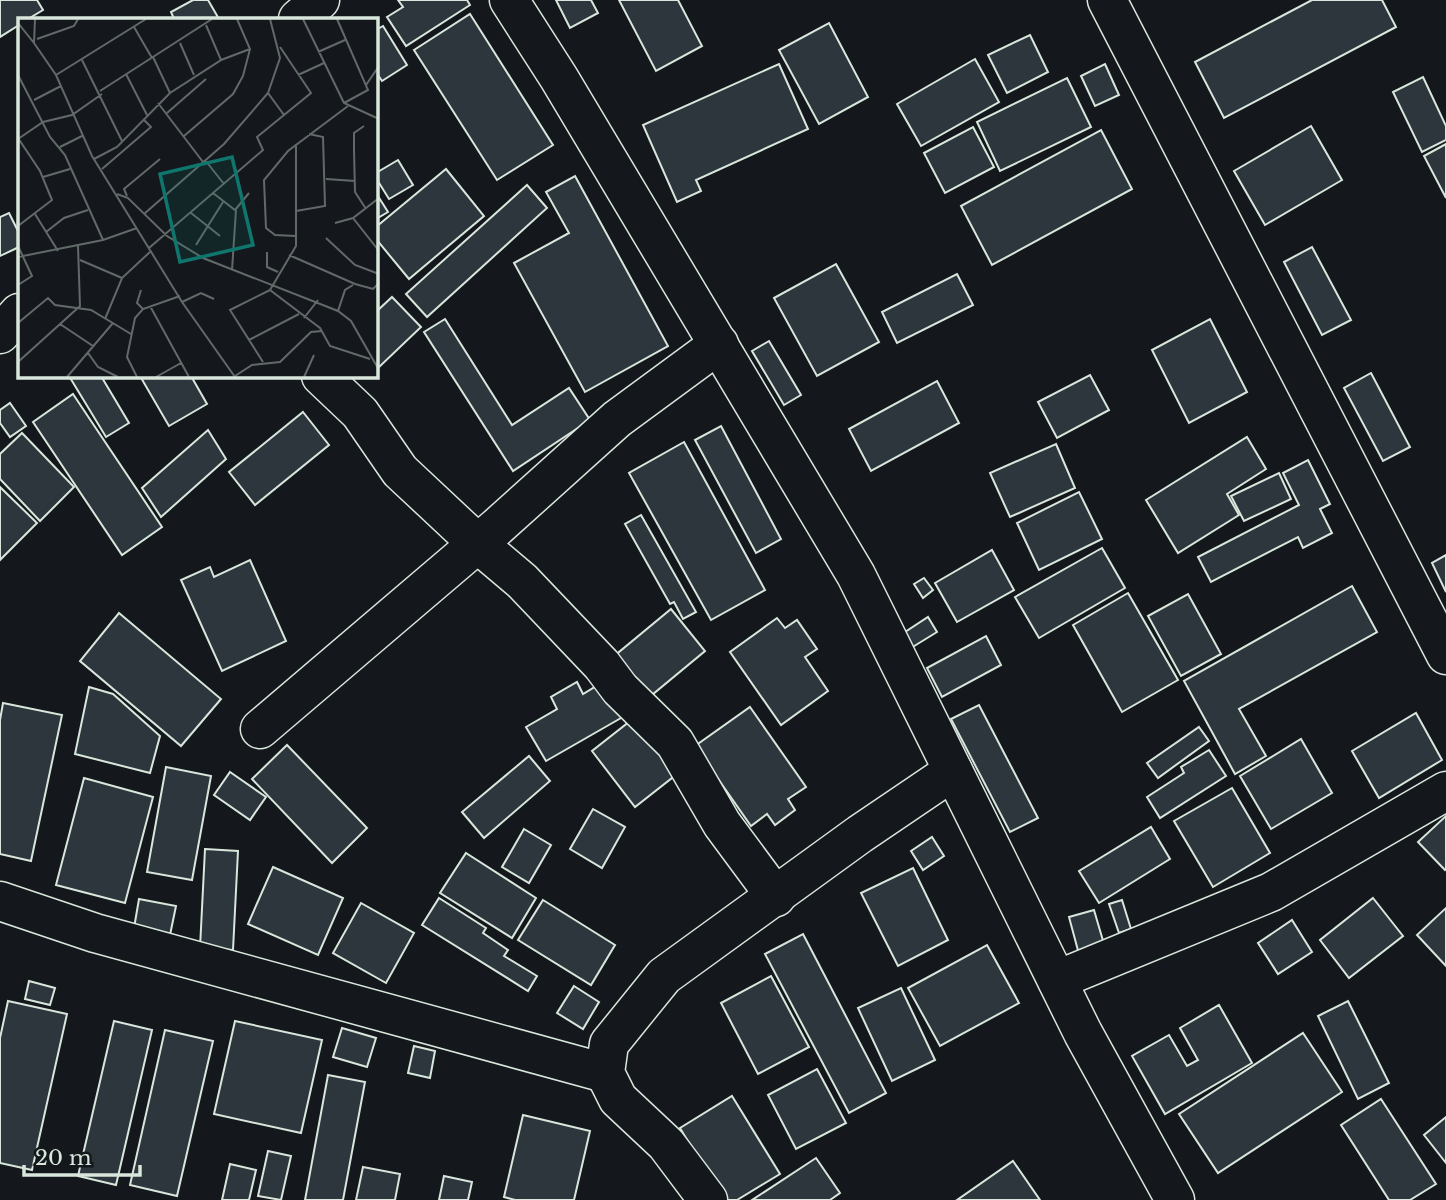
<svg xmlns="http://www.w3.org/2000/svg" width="1446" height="1200" font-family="'Libre Baskerville',serif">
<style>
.building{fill:#2c363c;stroke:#d8e6dc;stroke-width:2}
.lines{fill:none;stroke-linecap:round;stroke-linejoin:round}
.minor-casing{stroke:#d8e6dc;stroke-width:41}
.minor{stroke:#14181c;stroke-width:38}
.inset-road{fill:none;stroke:#626a69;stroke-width:2}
.view{fill:#0f766e;fill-opacity:0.15;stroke:#0f766e;stroke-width:3.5}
.inset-edge{fill:none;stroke:#d8e6dc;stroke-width:3.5}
</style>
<rect width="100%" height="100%" fill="#14181c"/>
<g class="building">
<path d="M0 0H37L43 10 28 19H19V25L0 37Z"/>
<path d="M193 0H208L219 19H174L171 12Z"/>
<path d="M398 0H467L470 5 406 46 387 17 403 7Z"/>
<path d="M556 0H591L598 13 570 28Z"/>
<path d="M619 0H678L702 46 656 71Z"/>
<path d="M1312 0H1382L1396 27 1224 118 1195 62Z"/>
<path d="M470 14 553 145 497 180 414 50Z"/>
<path d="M829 23 868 97 819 124 779 50Z"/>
<path d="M383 26 407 65 382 81 376 72V30Z"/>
<path d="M1030 35 1048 72 1007 93 988 55Z"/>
<path d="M975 59 999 102 921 146 897 104Z"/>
<path d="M779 64 808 129 696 180 701 191 677 202 643 125Z"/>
<path d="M1105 64 1119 95 1095 106 1081 76Z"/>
<path d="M1423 77 1446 126V140L1422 152 1393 92Z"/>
<path d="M1067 78 1091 127 1000 171 977 122Z"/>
<path d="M1311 126 1342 180 1265 225 1234 171Z"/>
<path d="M973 127 994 167 945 193 924 153Z"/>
<path d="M1101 130 1132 189 992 265 961 206Z"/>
<path d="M1446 144V198L1424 156Z"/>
<path d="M398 160 413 185 389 199 376 178V173Z"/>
<path d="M446 169 484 216 409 279 376 239V227Z"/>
<path d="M575 176 668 346 585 392 514 263 569 233 546 192Z"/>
<path d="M527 185 547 208 427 317 406 294Z"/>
<path d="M376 193 388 212 376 219Z"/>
<path d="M9 213 19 233V247L0 256V217Z"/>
<path d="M1312 247 1351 320 1322 335 1284 262Z"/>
<path d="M836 264 879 342 817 376 774 298Z"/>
<path d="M957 274 973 305 897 343 882 312Z"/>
<path d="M392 297 421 327 376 370V312Z"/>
<path d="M445 319 512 425 569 388 590 420 513 471 424 332Z"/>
<path d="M1210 319 1247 392 1189 423 1152 350Z"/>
<path d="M769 341 801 395 784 405 752 351Z"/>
<path d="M1371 373 1410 447 1383 461 1344 388Z"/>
<path d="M1090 375 1109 410 1057 438 1038 402Z"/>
<path d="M69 376H101L129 423 106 437Z"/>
<path d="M140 376H191L207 404 169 426Z"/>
<path d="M937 381 959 423 871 471 849 429Z"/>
<path d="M73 394 162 527 122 555 33 422Z"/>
<path d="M10 403 26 426 10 437 0 423V410Z"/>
<path d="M303 412 329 445 255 505 229 472Z"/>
<path d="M721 426 781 539 756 553 695 440Z"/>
<path d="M208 430 226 459 161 517 142 488Z"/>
<path d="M22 433 74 487 40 521 0 479V454Z"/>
<path d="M1247 437 1266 469 1227 494 1239 515 1178 553 1146 500Z"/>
<path d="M684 442 765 590 711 620 629 473Z"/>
<path d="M1056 444 1075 488 1010 517 990 473Z"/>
<path d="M1308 460 1330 504 1320 509 1332 533 1303 548 1298 537 1211 582 1198 557 1299 505 1283 473Z"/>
<path d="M1279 473 1291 499 1244 521 1231 496Z"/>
<path d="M0 487 37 523 0 560Z"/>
<path d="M1079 492 1102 539 1039 570 1017 523Z"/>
<path d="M641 515 696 612 683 619 674 602 670 604 625 524Z"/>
<path d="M1102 548 1125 588 1039 638 1015 597Z"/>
<path d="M992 550 1014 590 957 622 935 583Z"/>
<path d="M1446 555V592L1432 563Z"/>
<path d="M250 560 286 641 222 671 181 580 210 567 214 577Z"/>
<path d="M924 578 933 590 923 598 914 584Z"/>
<path d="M1352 586 1377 632 1239 709 1266 756 1235 774 1184 681Z"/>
<path d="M1128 593 1178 680 1122 712 1073 625Z"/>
<path d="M1188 594 1221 654 1181 676 1148 616Z"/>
<path d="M671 609 705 651 641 704 607 662Z"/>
<path d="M119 613 221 699 181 746 80 661Z"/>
<path d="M928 617 937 632 911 648 902 634Z"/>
<path d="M777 618 785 628 797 620 817 649 805 657 828 691 781 725 730 652Z"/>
<path d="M986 636 1001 665 942 697 927 668Z"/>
<path d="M608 679 628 714 546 761 526 727 557 709 551 697 577 682 583 694Z"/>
<path d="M89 687 113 694 160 736 150 773 75 754Z"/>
<path d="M3 703 62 715 31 861 0 854V720Z"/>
<path d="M979 705 1038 818 1010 832 951 719Z"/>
<path d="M750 707 806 787 788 799 795 810 775 825 767 814 751 826 695 746Z"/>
<path d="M1416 713 1442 760 1379 798 1352 751Z"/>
<path d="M634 718 677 774 635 807 592 751Z"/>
<path d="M1199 727 1209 741 1158 778 1147 763Z"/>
<path d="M1301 739 1332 793 1271 829 1240 776Z"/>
<path d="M287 745 367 828 332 863 252 779Z"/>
<path d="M1209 750 1226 776 1160 818 1147 797 1184 773 1181 767Z"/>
<path d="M529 756 550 781 484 838 462 812Z"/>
<path d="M166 767 211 776 192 880 147 872Z"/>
<path d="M230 772 266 797 250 820 214 795Z"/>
<path d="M84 778 153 797 125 903 56 885Z"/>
<path d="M1232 788 1270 853 1213 887 1174 821Z"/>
<path d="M593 809 625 827 602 868 570 849Z"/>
<path d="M1446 816V869L1445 870 1418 842Z"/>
<path d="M1151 827 1170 859 1099 903 1079 871Z"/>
<path d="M524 829 551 845 529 883 502 867Z"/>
<path d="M932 837 944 856 923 870 911 851Z"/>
<path d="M205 849 238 851 233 950 200 948Z"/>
<path d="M466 853 536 898 512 938 440 893Z"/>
<path d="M273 867 343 898 318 955 248 924Z"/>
<path d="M913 868 948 940 898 966 861 893Z"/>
<path d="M439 898 486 928 483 933 508 950 504 956 537 976 528 991 422 925Z"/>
<path d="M1373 898 1403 936 1349 978 1320 940Z"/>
<path d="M139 899 176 906 170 935 134 928Z"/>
<path d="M543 900 615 945 591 985 518 940Z"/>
<path d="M1122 900 1131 929 1119 933 1109 904Z"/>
<path d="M361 903 414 933 386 983 333 953Z"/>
<path d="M1446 908V966L1417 935Z"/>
<path d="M1094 910 1106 951 1080 958 1069 917Z"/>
<path d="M1292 920 1312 952 1278 974 1258 943Z"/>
<path d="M803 934 886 1093 849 1113 765 954Z"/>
<path d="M987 945 1019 1003 940 1046 908 988Z"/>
<path d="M771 976 809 1047 758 1074 721 1003Z"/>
<path d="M29 981 55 988 50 1005 25 999Z"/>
<path d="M574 986 599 1002 583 1029 557 1013Z"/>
<path d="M901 988 935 1060 892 1081 858 1008Z"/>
<path d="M8 1001 67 1014 32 1170 0 1163V1038Z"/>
<path d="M1348 1001 1389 1083 1358 1099 1318 1016Z"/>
<path d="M1219 1005 1252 1063 1165 1114 1132 1056 1169 1035 1187 1066 1198 1060 1180 1028Z"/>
<path d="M114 1021 152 1030 116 1185 78 1176Z"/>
<path d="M235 1021 322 1040 301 1133 214 1114Z"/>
<path d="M342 1028 376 1038 367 1067 333 1057Z"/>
<path d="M165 1030 213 1041 177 1196 130 1185Z"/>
<path d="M1303 1033 1342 1092 1218 1173 1179 1114Z"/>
<path d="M414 1046 435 1051 430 1078 408 1073Z"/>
<path d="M817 1069 846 1123 796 1149 768 1095Z"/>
<path d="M328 1075 365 1082 343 1200H305Z"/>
<path d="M732 1096 780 1174 737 1200H723L680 1128Z"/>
<path d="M1381 1099 1436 1184 1410 1200H1389L1341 1125Z"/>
<path d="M523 1115 590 1131 574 1200H515L504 1197Z"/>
<path d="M1446 1117V1163L1424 1135Z"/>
<path d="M268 1151 291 1156 281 1200 258 1196Z"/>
<path d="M816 1158 840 1193 830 1200H752Z"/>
<path d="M1013 1161 1040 1200H957Z"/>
<path d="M230 1164 256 1170 249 1200H222Z"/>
<path d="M363 1167 400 1174 395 1200H356Z"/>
<path d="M444 1176 472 1182 468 1200H439Z"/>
</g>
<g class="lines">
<g class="minor-casing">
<g id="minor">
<path d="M509 0 559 78 856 575 1083 1033 1175 1200"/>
<path d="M1107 0 1446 655"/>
<path d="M298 19 320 0"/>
<path d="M0 334 19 313"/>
<path d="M321 376 360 413 400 471 477 543 522 581 602 665 620 689 675 743 722 824 776 897"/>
<path d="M260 729 497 527 617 419 719 344"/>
<path d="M0 901 95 933 605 1073"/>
<path d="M1057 980 1271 892 1446 791"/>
<path d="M708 1200 666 1144 618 1099 605 1073 609 1044 664 976 860 834 953 771"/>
</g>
</g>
<use href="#minor" class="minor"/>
</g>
<g transform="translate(18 18)">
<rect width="360" height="360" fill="#14181c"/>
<path class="inset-road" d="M17 1 16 25 38 57 74 138 164 284 217 359M285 1 326 85 361 101M319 1 350 72 326 85M0 5 16 25M116 9 134 40M19 21 56 8 60 1M162 25 176 57M300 34 327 22M135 39 152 75M64 42 104 123M203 42 232 31M108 56 129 97M0 57 32 119 47 137 85 222M38 57 128 1M280 57 306 45M348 67 361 48M82 73 194 1M250 75 266 97M16 82 43 68M140 85 185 144M149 95 188 61M346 108 336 115V132L337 174 348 191M166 118 215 76 225 58 232 31 219 1M0 120 22 153 34 182 0 208M0 121 25 104 54 97 84 76M278 126V228L252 272 302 310 312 328 352 341M42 129 64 118M76 141 99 129 152 75 203 42 188 7M187 142 206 166M84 151 133 109 125 101M25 159 52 151M308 161 337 163M195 175 217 192 231 175M99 176 110 180 149 218 185 240 320 293 333 303 361 352M109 178 106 171 142 141M278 193 307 188 305 119 291 116M173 195 202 218M17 196 40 233M126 196 206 126 250 75 262 40 252 1M335 200 361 233M317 205 335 200 361 180M28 214 46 200 70 192M278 218 257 217 248 210 246 162 270 133 330 88M308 220 337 247 361 256M178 227 205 184M0 228 14 258 0 267M131 230 245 132 239 119 293 75 262 29M249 234V249L260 254M271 237 337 266 355 271 361 265M0 239 85 222 119 210M62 242 104 260M214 252 218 192M123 272 119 285 125 291M164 284 183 275 196 281M132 288 171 359M320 293 327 272 335 267M286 300 300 282M87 301 104 260 133 233M0 305 30 280 37 287 73 292 113 316M42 306 75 328M231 322 281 296M70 335 80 349 100 359M0 344 62 288 60 228M245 344 212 292 252 272M217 358 234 347 262 344 293 314 304 313M49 359 95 305M119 359 109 339 117 300 125 291 162 278M138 359 163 345M286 359 296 337"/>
<path class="view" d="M214 139 235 227 162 244 142 156Z"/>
<rect width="360" height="360" class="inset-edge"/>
</g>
<path d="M24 1165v10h116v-10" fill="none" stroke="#d8e6dc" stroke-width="3.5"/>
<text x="35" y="1165" font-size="21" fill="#d8e6dc" stroke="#14181c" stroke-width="5" paint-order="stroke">20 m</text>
</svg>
